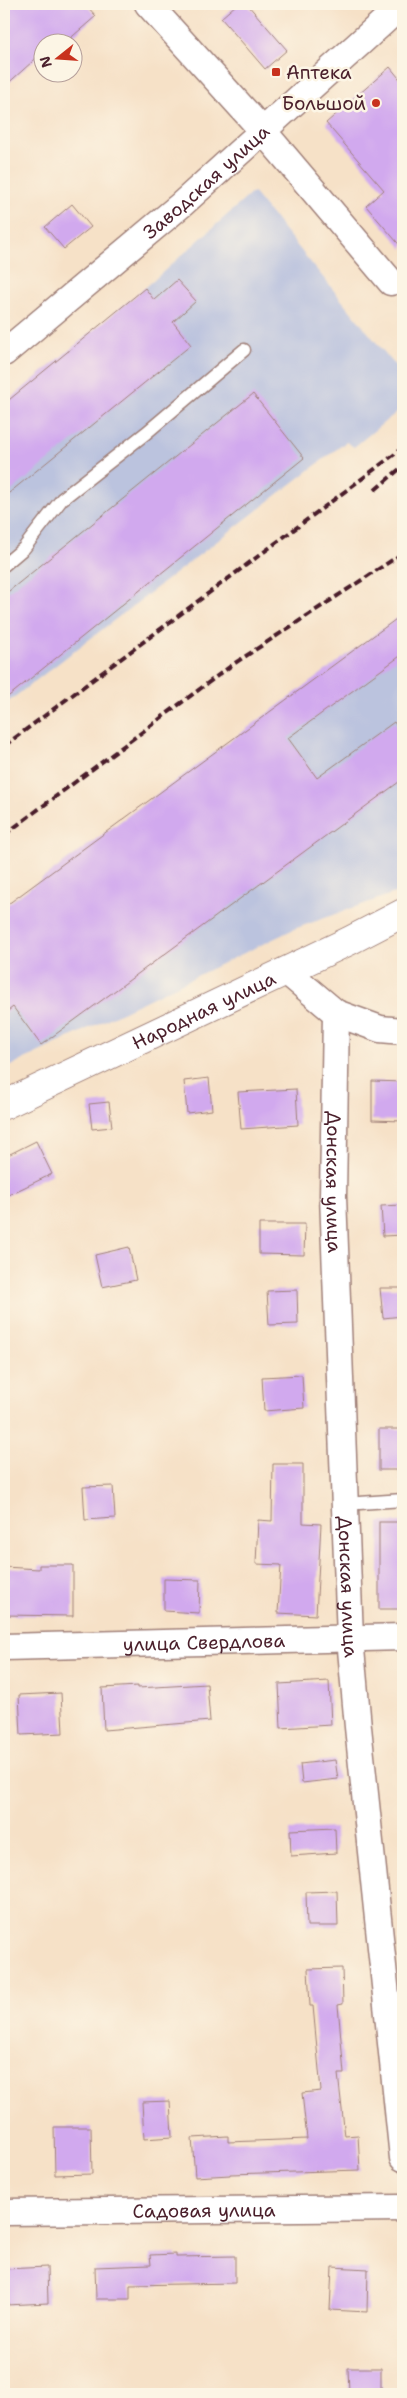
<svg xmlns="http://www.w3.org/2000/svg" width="407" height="2398" font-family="'Shantell Sans',sans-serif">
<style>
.industrial{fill:#bbc3de}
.building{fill:#d1a9ee}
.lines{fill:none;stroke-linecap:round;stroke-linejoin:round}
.service-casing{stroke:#a08079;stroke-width:15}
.minor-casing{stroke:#a08079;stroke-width:29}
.tertiary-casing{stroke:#a08079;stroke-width:30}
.service{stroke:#fff;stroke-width:12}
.minor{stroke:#fff;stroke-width:26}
.tertiary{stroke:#fff;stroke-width:28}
.rail{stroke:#4a1f2b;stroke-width:4;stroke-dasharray:8 4;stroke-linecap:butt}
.poi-dot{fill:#c8321e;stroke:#fcf5e5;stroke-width:2}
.labels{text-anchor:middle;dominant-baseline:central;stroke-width:5;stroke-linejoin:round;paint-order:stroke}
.poi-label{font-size:19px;fill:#4a1f2b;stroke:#fcf5e5;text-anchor:start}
.street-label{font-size:19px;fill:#4a1f2b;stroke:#fcf5e5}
</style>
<rect width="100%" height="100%" fill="#fcf5e5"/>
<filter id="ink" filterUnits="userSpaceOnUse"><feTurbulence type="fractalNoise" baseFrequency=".02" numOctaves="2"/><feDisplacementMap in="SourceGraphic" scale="10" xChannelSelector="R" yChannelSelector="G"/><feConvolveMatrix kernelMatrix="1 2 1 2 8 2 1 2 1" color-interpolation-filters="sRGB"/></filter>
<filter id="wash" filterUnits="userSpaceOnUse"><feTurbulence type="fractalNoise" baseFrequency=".0096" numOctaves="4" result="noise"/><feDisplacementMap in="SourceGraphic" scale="20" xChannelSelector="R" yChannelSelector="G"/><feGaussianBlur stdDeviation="1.12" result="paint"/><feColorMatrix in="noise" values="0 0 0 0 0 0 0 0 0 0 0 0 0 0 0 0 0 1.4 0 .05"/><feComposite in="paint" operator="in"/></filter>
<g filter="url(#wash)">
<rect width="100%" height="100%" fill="#f6e1c7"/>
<g class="industrial">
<path d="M253 192 403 375V407L354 447 346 442 4 705V404L145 288Z"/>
<path d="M403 614V890L294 929 4 1069V907Z"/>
</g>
<g id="blocks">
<g class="building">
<path d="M4 4H85L96 16 66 42H42V53L4 87Z"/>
<path d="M237 4H247L287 50 265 69 221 18Z"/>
<path d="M390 67 403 83V249L366 206 384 190 326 123Z"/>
<path d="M72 204 91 227 64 249 45 227Z"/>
<path d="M177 280 196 301 173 322 191 345 4 497V404L145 288 154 300Z"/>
<path d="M253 394 304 458 4 700V595Z"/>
<path d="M403 614V654L288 738 317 778 394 722 403 735V779L41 1045 13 1007 4 1014V907Z"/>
<path d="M209 1078 212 1110 187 1113 184 1081Z"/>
<path d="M372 1081 403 1082V1121L372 1120Z"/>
<path d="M296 1089 298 1125 241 1129 238 1092Z"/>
<path d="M109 1102 112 1127 92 1129 89 1104Z"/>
<path d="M36 1141 52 1174 4 1197V1157Z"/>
<path d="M403 1205V1235L383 1236 381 1206Z"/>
<path d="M259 1224H305L304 1255 259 1254Z"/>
<path d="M129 1247 136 1280 102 1287 95 1255Z"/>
<path d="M380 1288H403V1316L383 1318Z"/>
<path d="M297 1290 298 1324 269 1325 267 1291Z"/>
<path d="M302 1375 304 1408 264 1411 262 1377Z"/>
<rect x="379" y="1429" width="24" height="41"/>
<path d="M273 1464H303V1523L321 1524 316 1615 278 1613 281 1565 256 1564 258 1520 272 1521Z"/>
<path d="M113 1486 115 1518 85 1520 83 1487Z"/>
<rect x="379" y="1522" width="24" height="87"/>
<path d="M39 1565H73V1616L4 1615V1567L39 1569Z"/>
<path d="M164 1579 200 1580 199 1613 164 1611Z"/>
<path d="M329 1681 331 1725 281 1728 279 1684Z"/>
<path d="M207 1684 210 1721 104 1730 102 1688 138 1686V1688Z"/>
<path d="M61 1693 63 1733 21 1735 19 1695Z"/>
<path d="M335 1760 338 1779 302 1783 300 1764Z"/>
<path d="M335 1828 336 1853 291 1856 290 1830Z"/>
<path d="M337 1891 338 1926H307L306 1892Z"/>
<path d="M342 1968 343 2004 338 2005 344 2074H338L345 2136 358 2135 360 2170 230 2174V2175L195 2177 192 2138 228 2136V2142L307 2139 302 2093 321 2091 313 2006H310L308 1969Z"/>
<path d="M170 2101 172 2137 144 2139 142 2102Z"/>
<path d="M54 2127H91L92 2174 55 2175Z"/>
<path d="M176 2254V2257L235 2256V2283L130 2285V2299H96L95 2267 151 2265 150 2255Z"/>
<path d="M47 2267 48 2303 6 2305 5 2269Z"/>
<path d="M332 2267 368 2269 367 2312 330 2310Z"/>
<path d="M348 2368H381V2393H349Z"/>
</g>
</g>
</g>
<g filter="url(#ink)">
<use href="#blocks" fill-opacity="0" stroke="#a08079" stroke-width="1"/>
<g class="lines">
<g class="service-casing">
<g id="service">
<path d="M4 565 24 548 62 499 146 433 244 350"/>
<path d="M345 1504 403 1500"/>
</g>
</g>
<g class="minor-casing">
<g id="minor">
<path d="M148 4 263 131 391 282"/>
<path id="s1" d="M4 353 182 204 403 4"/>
<path d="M286 971 336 1013 380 1029 403 1031"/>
<path id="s2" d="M336 1013 333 1196 350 1638 358 1727 403 2158"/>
<path id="s3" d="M4 1647 403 1637"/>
<path id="s4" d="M4 2212 403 2208"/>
</g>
</g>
<g class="tertiary-casing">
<g id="tertiary">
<path id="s5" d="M4 1105 349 941 403 913"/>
</g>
</g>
<use href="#service" class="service"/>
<use href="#minor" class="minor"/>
<use href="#tertiary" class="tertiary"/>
<g class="rail">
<path d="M375 490 403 466"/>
<path d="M4 746 403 448"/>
<path d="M4 835 232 665 403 553"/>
</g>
</g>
</g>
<g class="poi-dot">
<rect x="271" y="67" width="10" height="10" rx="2.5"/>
<circle cx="376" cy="103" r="5"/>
</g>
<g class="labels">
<g class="poi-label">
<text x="286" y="72">Аптека</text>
<text x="366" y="103" text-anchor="end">Большой</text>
</g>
<g class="street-label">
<text stroke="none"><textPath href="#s1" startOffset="265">Заводская улица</textPath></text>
<text stroke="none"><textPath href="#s5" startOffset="221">Народная улица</textPath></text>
<text stroke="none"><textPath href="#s2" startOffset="169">Донская улица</textPath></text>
<text stroke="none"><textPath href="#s2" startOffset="574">Донская улица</textPath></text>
<text stroke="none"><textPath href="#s3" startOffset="200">улица Свердлова</textPath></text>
<text stroke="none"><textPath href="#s4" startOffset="200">Садовая улица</textPath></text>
</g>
</g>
<rect width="407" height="2398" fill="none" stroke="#fcf5e5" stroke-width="20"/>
<g transform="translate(58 58) rotate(253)"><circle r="24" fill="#fcf5e5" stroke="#b59f9b"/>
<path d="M0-4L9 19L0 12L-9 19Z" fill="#c8321e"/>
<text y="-8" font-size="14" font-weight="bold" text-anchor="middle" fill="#4a1f2b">N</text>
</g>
</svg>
